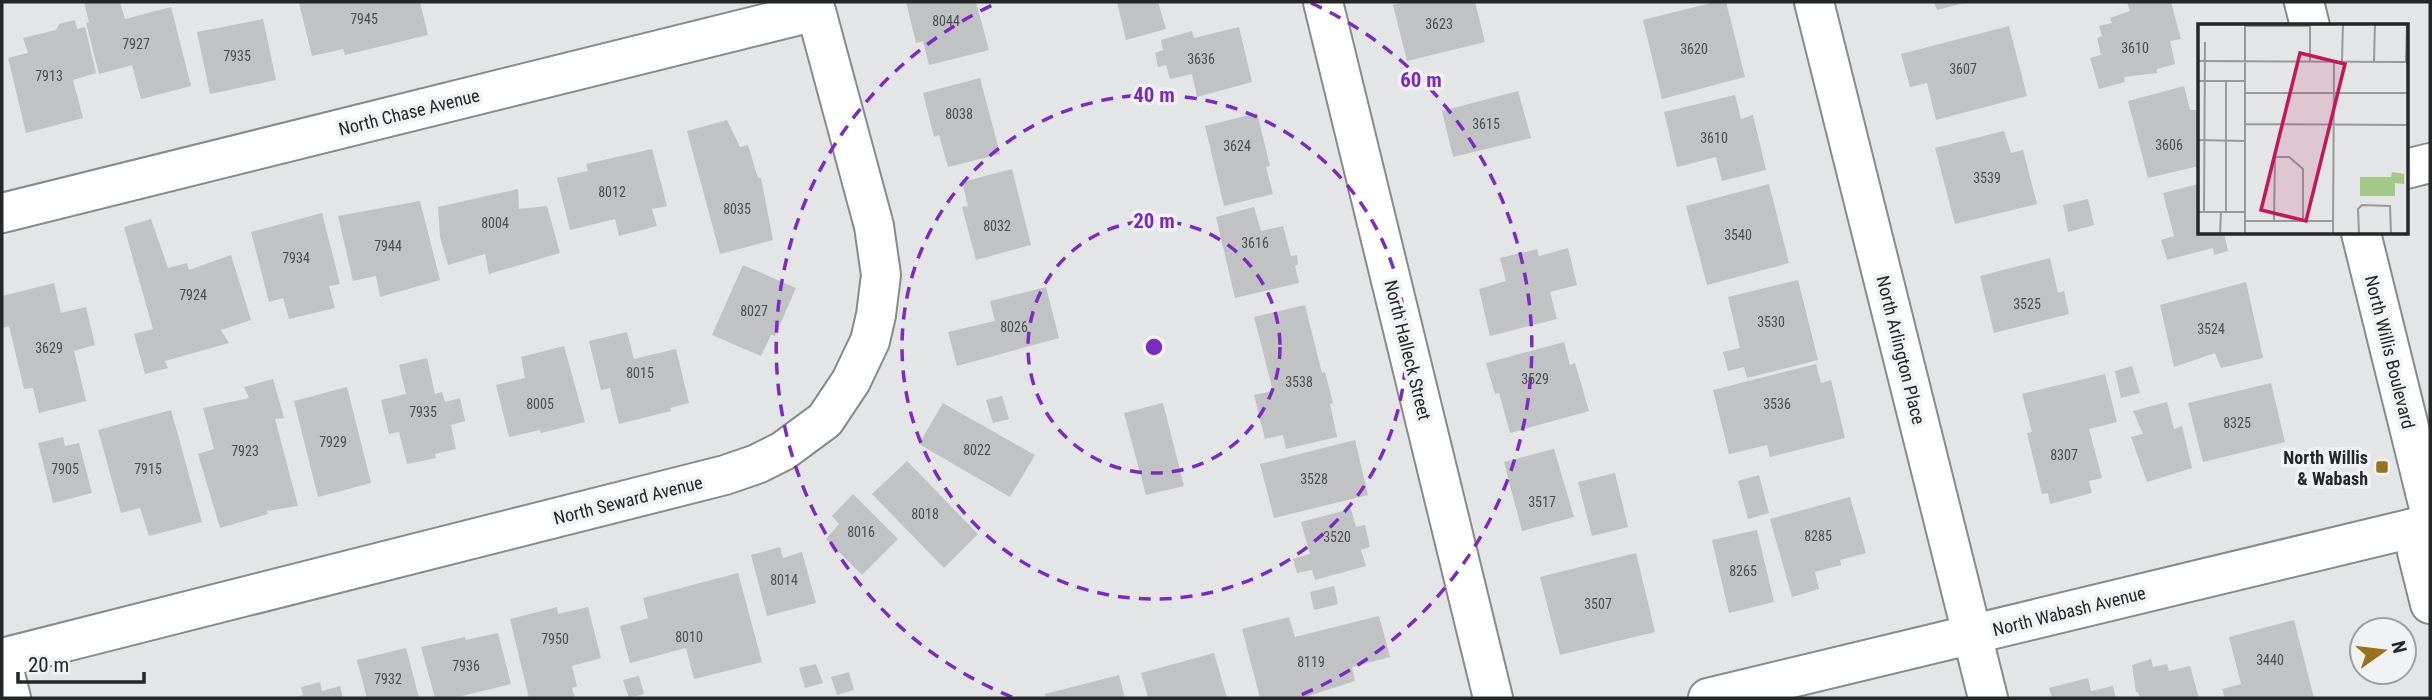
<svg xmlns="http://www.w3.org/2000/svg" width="2432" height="700" font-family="'Roboto Condensed',sans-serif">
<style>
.building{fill:#c0c2c4}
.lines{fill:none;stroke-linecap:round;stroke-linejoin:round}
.minor-casing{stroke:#888a8b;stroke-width:42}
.minor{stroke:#fff;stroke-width:38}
.ring{fill:none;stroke:#7b2cbf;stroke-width:3.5;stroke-dasharray:12 9}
.poi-dot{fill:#98721c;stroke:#f0f2f4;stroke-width:2.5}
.labels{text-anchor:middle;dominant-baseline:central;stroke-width:7;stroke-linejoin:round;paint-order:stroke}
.number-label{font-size:14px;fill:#4c4d4e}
.street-label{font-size:18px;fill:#252627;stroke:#f0f2f4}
.poi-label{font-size:18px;font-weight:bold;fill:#252627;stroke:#f0f2f4;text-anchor:end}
.inset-road{fill:none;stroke:#97999a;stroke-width:2}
.view{fill:#c2185b;fill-opacity:0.15;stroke:#c2185b;stroke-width:3.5}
.inset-edge{fill:none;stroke:#252627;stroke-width:3.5}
.centre{fill:#7b2cbf;stroke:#f0f2f4;stroke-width:3.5}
.ring-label{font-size:21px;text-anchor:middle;font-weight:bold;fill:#7b2cbf;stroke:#f0f2f4;stroke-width:7;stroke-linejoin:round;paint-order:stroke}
</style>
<rect width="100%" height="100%" fill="#e3e5e7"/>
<g class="building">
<path d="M84 2H120L125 19 171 7 191 86 141 99 132 65 99 74 86 23 89 22Z"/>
<path d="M305 2H420L428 35 345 55 343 49 312 56 299 3Z"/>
<path d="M906 2H976L989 50 929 65 923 41 916 43Z"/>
<path d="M1117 2H1158L1166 29 1126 40Z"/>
<path d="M1404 2H1475L1485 42 1407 61 1393 5Z"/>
<path d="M1715 2H1726L1745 77 1662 99 1643 20Z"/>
<path d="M1934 2H1964V3L1937 10Z"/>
<path d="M2127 2H2171L2181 39 2170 41 2175 64 2157 69V73L2124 77 2125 82 2099 89 2090 58 2101 55 2097 38 2102 36 2099 26 2112 23 2110 18 2130 11Z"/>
<path d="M263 19 276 80 210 94 197 32Z"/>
<path d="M75 20 77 29 85 27 96 73 73 80 83 118 26 133 8 58 28 53 23 38 56 30 59 24Z"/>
<path d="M2009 26 2027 96 1936 120 1927 83 1910 87 1901 54Z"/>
<path d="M1239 27 1252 82 1197 97 1192 74 1170 79 1166 65 1158 67 1155 53 1163 50 1161 40 1192 31 1194 38Z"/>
<path d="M980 78 1000 154 948 167 939 135 934 137 923 93Z"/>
<path d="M2184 86 2190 110H2196L2199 125V166L2148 178 2128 101Z"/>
<path d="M1518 91 1531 138 1453 157 1442 111Z"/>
<path d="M1735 95 1741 119 1753 115 1766 170 1722 181 1716 157 1677 167 1664 112Z"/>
<path d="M1257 113 1270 166 1266 167 1273 194 1224 206 1205 126Z"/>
<path d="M727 120 740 147 748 145 758 178H761L773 240 720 254 687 131Z"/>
<path d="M2004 131 2011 153 2023 150 2037 204 1955 224 1935 148Z"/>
<path d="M652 149 667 206 652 209 657 226 619 236 615 219 570 230 557 178 588 171 586 164Z"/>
<path d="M1012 169 1031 245 976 260 962 207 968 206 962 182Z"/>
<path d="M1769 184 1789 263 1707 285 1686 206Z"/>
<path d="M2199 184V233H2224L2228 251 2214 255 2213 248 2167 260 2161 240 2174 236 2163 193Z"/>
<path d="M518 189 519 209 547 206 560 253 489 274 485 254 448 265 440 237 438 207Z"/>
<path d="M2088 199 2094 225 2068 232 2063 205Z"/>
<path d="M420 201 440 280 380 297 376 276 353 281 338 216Z"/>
<path d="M1254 207 1261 231 1283 226 1291 256 1297 255 1298 264 1295 266 1299 283 1235 298 1216 217Z"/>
<path d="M322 213 340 284 329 286 335 308 289 319 283 298 269 302 251 232Z"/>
<path d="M151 219 168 268 187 263 189 270 231 255 251 320 221 330 229 343 165 361 168 368 145 374 134 334 153 329 124 227Z"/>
<path d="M1568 248 1577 285 1550 292 1557 319 1490 336 1479 289 1506 281 1500 258 1537 249 1539 256Z"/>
<path d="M2050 258 2058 293 2064 291 2069 314 1994 333 1980 276Z"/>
<path d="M743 265 796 288 775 336 771 335 761 356 712 335Z"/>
<path d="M1798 280 1818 360 1747 378 1744 367 1728 371 1723 352 1740 348 1728 297Z"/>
<path d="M2246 282 2263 358 2221 368 2215 353 2174 367 2160 305Z"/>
<path d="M54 283 61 313 86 307 95 345 74 351 86 401 39 413 33 388 24 389 9 326 2 328V296Z"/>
<path d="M1046 287 1059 338 957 366 948 332 995 321 990 301Z"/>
<path d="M1305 305 1322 373 1325 372 1333 403 1330 404 1337 437 1286 449 1283 435 1265 439 1254 395 1273 391 1254 317Z"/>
<path d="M627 332 634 359 676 349 689 403 670 408 671 411 619 424 610 388 601 390 589 341Z"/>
<path d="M1564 342 1570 365 1575 363 1589 411 1510 433 1499 393 1495 394 1486 363Z"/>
<path d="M564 346 585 422 541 433 540 430 509 437 496 385 525 378 521 357Z"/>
<path d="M427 358 435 394 442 392 445 402 460 398 465 421 451 425 456 449 435 454 436 458 407 464 399 432 389 434 381 400 406 394 399 365Z"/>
<path d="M1816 364 1821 383 1831 380 1845 438 1770 457 1767 445 1729 454 1713 390Z"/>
<path d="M2132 366 2140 393 2121 398 2115 371Z"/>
<path d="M2105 374 2117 422 2089 429 2102 478 2089 481 2092 493 2050 504 2048 493 2042 494 2027 433 2032 432 2022 394Z"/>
<path d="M273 379 284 418 275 419 298 506 267 511 268 514 220 528 198 454 214 449 203 408 249 398 244 387Z"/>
<path d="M2271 383 2285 442 2203 462 2188 403Z"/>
<path d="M347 387 371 483 318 497 294 401Z"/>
<path d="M1002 396 1009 419 993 423 986 400Z"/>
<path d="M2167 402 2174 429 2182 426 2192 468 2147 482 2131 437 2143 434 2133 411Z"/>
<path d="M943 403 1035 455 1010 497 919 444Z"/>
<path d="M1163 403 1184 486 1146 495 1124 413Z"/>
<path d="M171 410 202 522 149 536 140 508 121 513 98 430Z"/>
<path d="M63 437 65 446 79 443 92 493 53 503 38 443Z"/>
<path d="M1355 440 1368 495 1274 518 1260 464Z"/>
<path d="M1554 449 1574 517 1522 531 1504 462Z"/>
<path d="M907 461 978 534 944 568 872 494Z"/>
<path d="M1615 473 1628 527 1592 536 1578 482Z"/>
<path d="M1759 475 1769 513 1748 519 1738 481Z"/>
<path d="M853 494 898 539 862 575 826 539 839 524 832 516Z"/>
<path d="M1850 497 1866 553 1840 560 1841 565 1815 572 1819 589 1792 597 1770 519Z"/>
<path d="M1351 509 1356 527 1365 525 1370 547 1361 550 1366 566 1315 580 1312 570 1297 573 1293 559 1310 554 1301 522Z"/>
<path d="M1757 530 1774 602 1729 613 1712 540Z"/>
<path d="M780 547 783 558 802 552 816 603 767 616 751 555Z"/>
<path d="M1636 553 1655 632 1560 655 1540 577Z"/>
<path d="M738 573 762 662 694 679 686 648 630 663 620 626 648 618 643 598Z"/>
<path d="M1334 586 1338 604 1314 610 1310 592Z"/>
<path d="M557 607 558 614 588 607 601 658 572 666 577 686 572 688 575 698H529L510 619Z"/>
<path d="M1379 616 1390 657 1352 667 1355 681 1302 698H1260L1242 629 1289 617 1295 637Z"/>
<path d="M2294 620 2314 698H2225L2222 689 2241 684 2229 637Z"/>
<path d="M498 633 511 684 454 698H435L421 647 465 637 466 640Z"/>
<path d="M406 648 419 698H367L357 660Z"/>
<path d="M1214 653 1227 698H1148L1141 673Z"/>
<path d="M2151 659 2153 667 2167 664 2169 671 2190 666 2199 698H2140L2138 692H2136L2132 665Z"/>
<path d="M816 664 823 683 805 688 799 668Z"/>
<path d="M849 672 854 690 837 695 831 677Z"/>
<path d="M1119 675 1125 698H1046L1045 694Z"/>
<path d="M639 676 644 694 629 698 623 680Z"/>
<path d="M2088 678 2091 691 2113 686 2116 698H2052L2049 688Z"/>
<path d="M320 682 322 691 340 686 343 698H295L303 695 301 687Z"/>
</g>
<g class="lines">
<g class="minor-casing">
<g id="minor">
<path d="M1323 2 1493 698"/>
<path d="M1814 2 1988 698"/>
<path d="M2304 2 2310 26"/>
<path d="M2406 169 2430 163"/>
<path d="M2 213 816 11 874 226 881 275 876 315 870 341 851 381 825 420 783 451 757 464 725 475 2 658"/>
<path d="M2361 233 2430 512"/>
<path d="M2430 528 2417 552 2430 604"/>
<path d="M2 662 11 698"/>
<path d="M1708 698 2430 524"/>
</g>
</g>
<use href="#minor" class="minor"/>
</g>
<g class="ring">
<circle cx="1154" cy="347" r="126"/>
<circle cx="1154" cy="347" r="252"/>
<path d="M1012 697A378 378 0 0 1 997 3M1311 3A378 378 0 0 1 1296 697"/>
</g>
<rect class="poi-dot" x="2375" y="460" width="14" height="14" rx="3.5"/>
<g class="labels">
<g class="number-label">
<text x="364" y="19">7945</text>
<text x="946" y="21">8044</text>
<text x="1439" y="24">3623</text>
<text x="136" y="44">7927</text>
<text x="2135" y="48">3610</text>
<text x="1694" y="49">3620</text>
<text x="237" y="56">7935</text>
<text x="1201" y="59">3636</text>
<text x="1963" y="69">3607</text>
<text x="49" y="76">7913</text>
<text x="959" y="114">8038</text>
<text x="1486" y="124">3615</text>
<text x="1714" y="138">3610</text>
<text x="2169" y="145">3606</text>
<text x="1237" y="146">3624</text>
<text x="1987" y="178">3539</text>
<text x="612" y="192">8012</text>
<text x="737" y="209">8035</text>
<text x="495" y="223">8004</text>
<text x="997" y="226">8032</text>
<text x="1738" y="235">3540</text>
<text x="1255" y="243">3616</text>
<text x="388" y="246">7944</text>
<text x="296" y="258">7934</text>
<text x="193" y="295">7924</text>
<text x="2027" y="304">3525</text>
<text x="754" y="311">8027</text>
<text x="1771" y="322">3530</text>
<text x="1014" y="327">8026</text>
<text x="2211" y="329">3524</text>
<text x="49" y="348">3629</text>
<text x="640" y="373">8015</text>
<text x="1535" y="379">3529</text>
<text x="1299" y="382">3538</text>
<text x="540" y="404">8005</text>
<text x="1777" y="404">3536</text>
<text x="423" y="412">7935</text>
<text x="2237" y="423">8325</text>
<text x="333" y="442">7929</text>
<text x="977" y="450">8022</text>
<text x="245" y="451">7923</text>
<text x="2064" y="455">8307</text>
<text x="65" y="469">7905</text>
<text x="148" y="469">7915</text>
<text x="1314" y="479">3528</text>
<text x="1542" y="502">3517</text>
<text x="925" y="514">8018</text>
<text x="861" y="532">8016</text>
<text x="1818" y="536">8285</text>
<text x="1337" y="537">3520</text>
<text x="1743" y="571">8265</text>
<text x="784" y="580">8014</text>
<text x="1598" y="604">3507</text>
<text x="689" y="637">8010</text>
<text x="555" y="639">7950</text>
<text x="2270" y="660">3440</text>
<text x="1311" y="662">8119</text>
<text x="466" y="666">7936</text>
<text x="388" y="679">7932</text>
</g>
<g class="street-label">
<text transform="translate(409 112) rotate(-14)">North Chase Avenue</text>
<text transform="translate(1408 350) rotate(76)">North Halleck Street</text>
<text transform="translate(1901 350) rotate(76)">North Arlington Place</text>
<text transform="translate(2390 352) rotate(76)">North Willis Boulevard</text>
<text transform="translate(628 500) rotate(-14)">North Seward Avenue</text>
<text transform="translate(2069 611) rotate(-14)">North Wabash Avenue</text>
</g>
<g class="poi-label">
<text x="2368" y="457">North Willis<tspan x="2368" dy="21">&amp; Wabash</tspan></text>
</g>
</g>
<g transform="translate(2198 24)">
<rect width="210" height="210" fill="#e3e5e7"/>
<path d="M194 148 206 150V160L197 159V172H162V153H193Z" fill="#a4c78a"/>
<path class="inset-road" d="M48 2H112M0 37 210 38M112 37V0M144 37 145 0M176 37 177 0M208 37 209 0M0 57H48M47 69H210M47 100 210 101M0 116 47 117M0 188H47M6 188 7 18M28 188V57M47 197H135M76 197 77 133H91L105 145V197M22 210 23 188M47 210V0M135 210 136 37M161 210 160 185 164 181 192 182 193 210"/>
<path class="view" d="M102 29 147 40 108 197 63 186Z"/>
<rect width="210" height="210" class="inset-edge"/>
</g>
<circle cx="1154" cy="347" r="10" class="centre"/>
<g class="ring-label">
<text x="1421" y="87">60 m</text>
<text x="1154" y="102">40 m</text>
<text x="1154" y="228">20 m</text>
</g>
<rect width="2432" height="700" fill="none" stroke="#252627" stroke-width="7"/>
<g transform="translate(2383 651) rotate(76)"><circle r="33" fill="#f0f2f4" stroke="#9fa0a2" stroke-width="2"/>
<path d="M0-5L12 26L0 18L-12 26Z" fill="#98721c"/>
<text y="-10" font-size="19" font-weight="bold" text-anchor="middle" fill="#252627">N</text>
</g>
<path d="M18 672v10h126v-10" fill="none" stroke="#252627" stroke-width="3.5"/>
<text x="28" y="672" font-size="21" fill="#252627" stroke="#f0f2f4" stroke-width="5" paint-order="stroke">20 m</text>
</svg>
